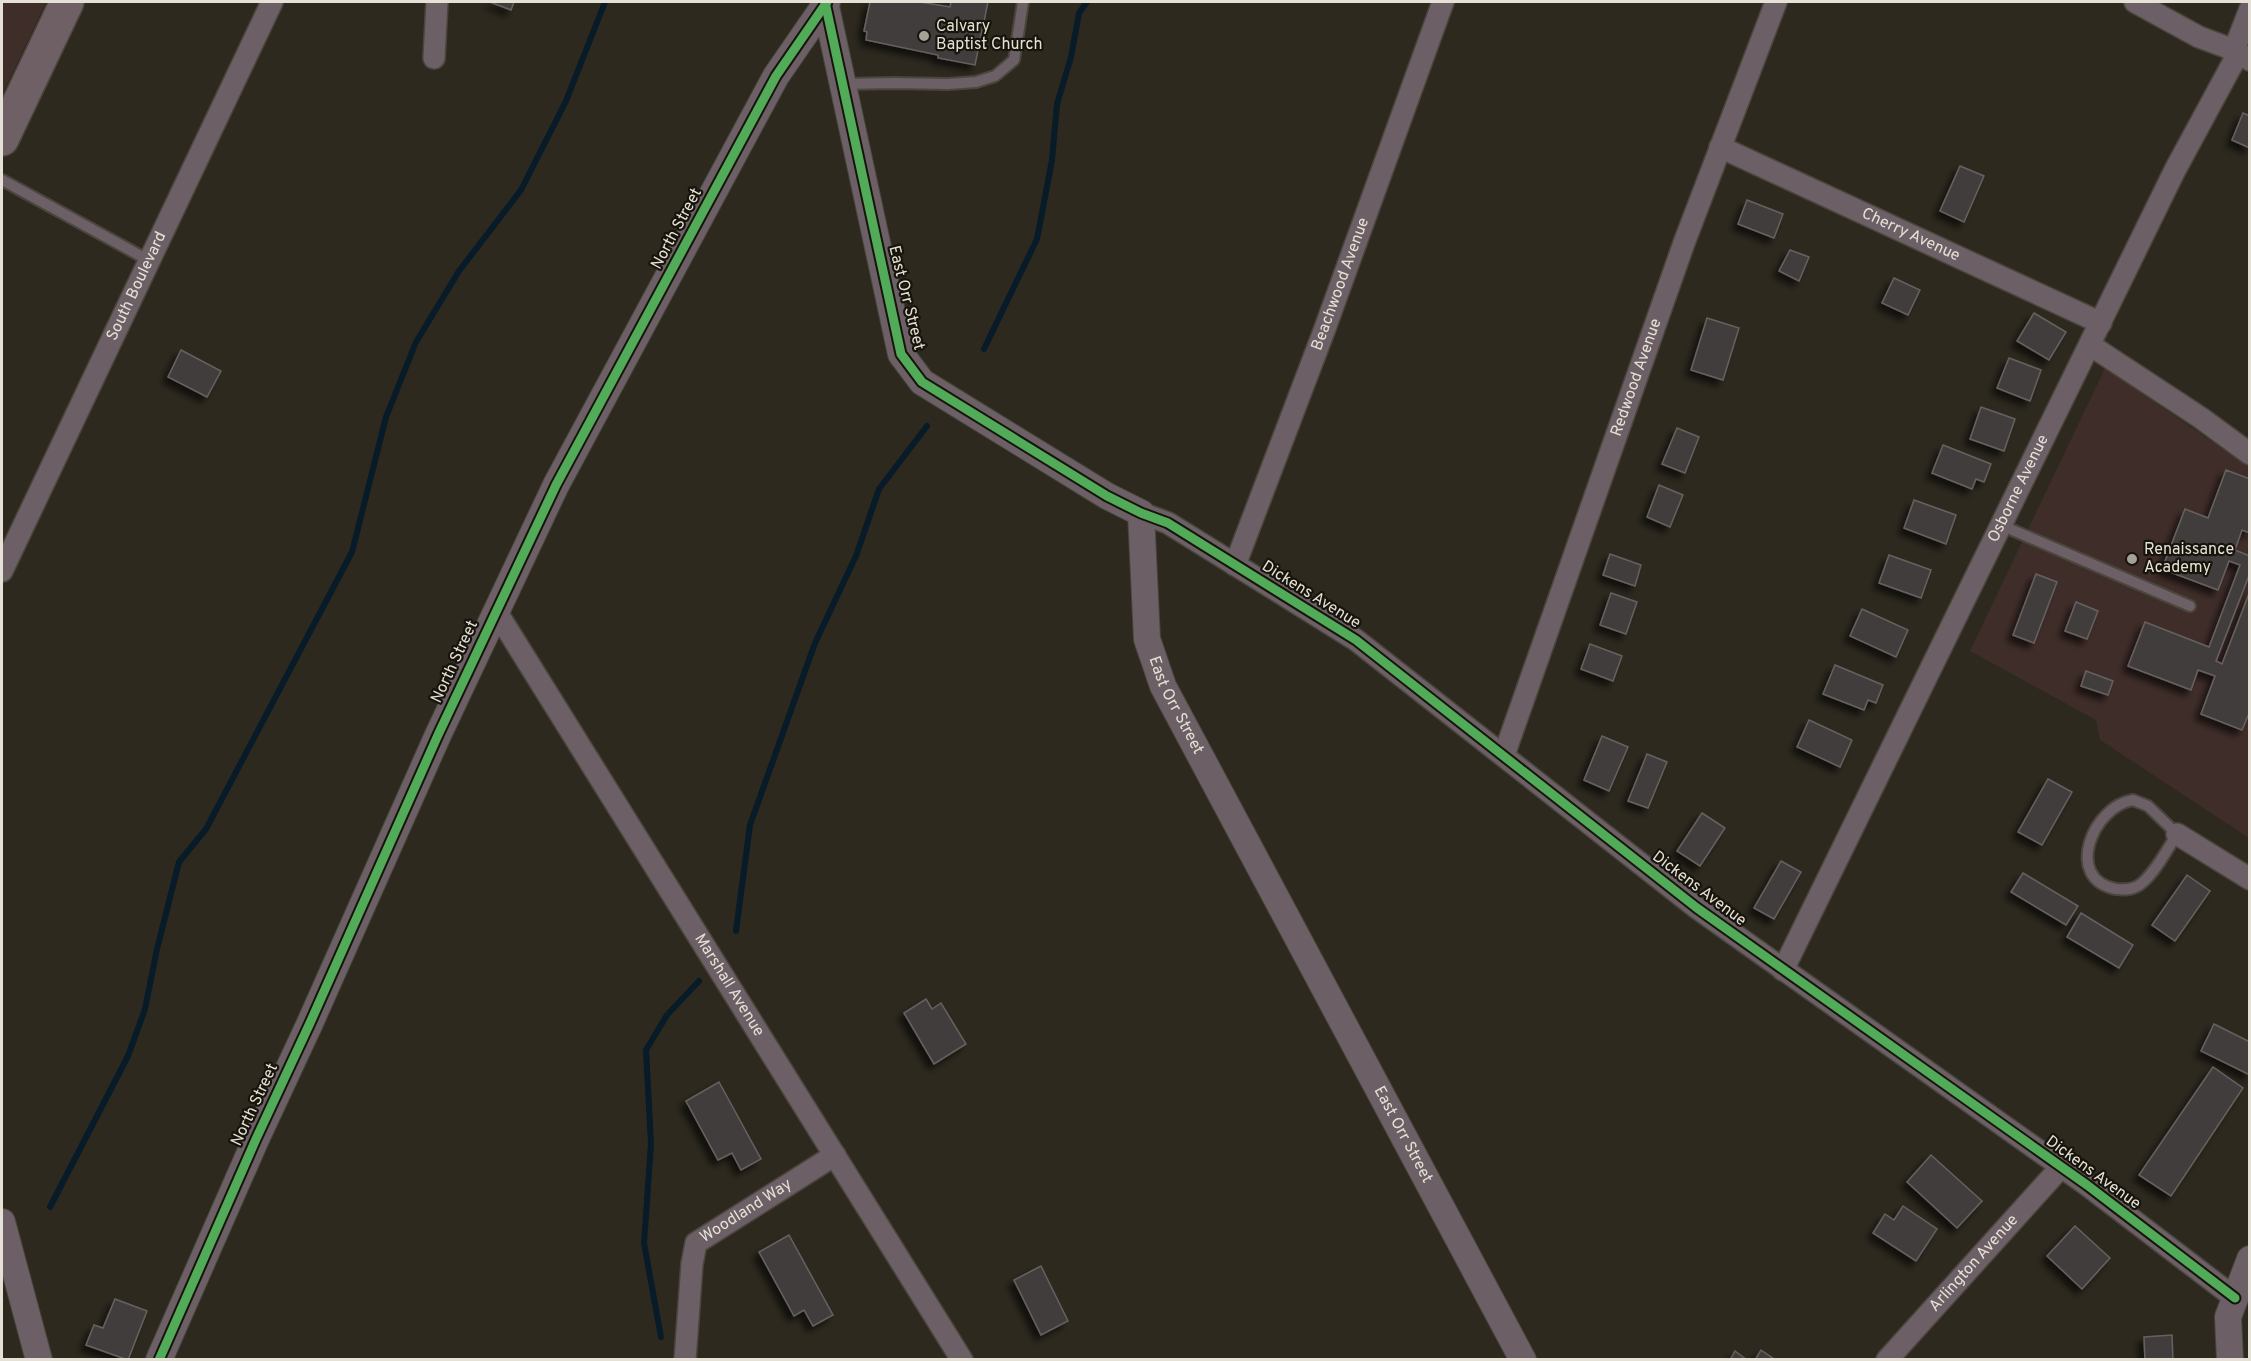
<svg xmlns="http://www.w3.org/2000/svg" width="2251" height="1361" font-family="Overpass,sans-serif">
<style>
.education{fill:#3f2d29}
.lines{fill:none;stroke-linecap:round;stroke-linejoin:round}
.stream{stroke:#071b28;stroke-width:6}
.building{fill:#423e3d;stroke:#666160;stroke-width:1.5;filter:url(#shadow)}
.service-casing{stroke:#4a463d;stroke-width:14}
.minor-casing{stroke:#4a463d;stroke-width:24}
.tertiary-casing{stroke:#4a463d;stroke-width:28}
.primary-casing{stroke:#4a463d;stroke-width:36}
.service{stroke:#6c6066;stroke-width:10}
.minor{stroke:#6c6066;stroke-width:21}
.tertiary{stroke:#6c6066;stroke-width:26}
.primary{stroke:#6e6065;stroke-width:33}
.cycleway-casing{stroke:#17140c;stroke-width:13}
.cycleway{stroke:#51ab58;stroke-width:9}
.poi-dot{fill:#a5a196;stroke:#17140c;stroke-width:2}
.labels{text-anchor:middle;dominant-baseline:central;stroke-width:4.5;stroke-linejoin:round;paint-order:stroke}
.poi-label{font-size:16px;fill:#e6e1d6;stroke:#17140c;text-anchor:start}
.street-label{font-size:16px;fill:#e6e1d6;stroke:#17140c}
</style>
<defs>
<filter id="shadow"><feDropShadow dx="-5.5" dy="5.5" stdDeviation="3" flood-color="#0009"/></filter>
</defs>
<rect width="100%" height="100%" fill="#2d291f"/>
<g class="education">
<path d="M2 2H46L2 95Z"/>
<path d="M2105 368 2249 467V838L2100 740 2096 720 1970 651Z"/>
</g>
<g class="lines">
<g class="stream">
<path d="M984 349 1037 239 1052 160 1057 104 1071 57 1079 13 1087 2"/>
<path d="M736 931 750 825 815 643 856 556 879 489 927 426"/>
<path d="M50 1207 128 1056 145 1009 157 949 179 862 206 829 352 552 386 417 416 342 459 271 521 190 566 101 605 2"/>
<path d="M661 1337 644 1243 651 1144 646 1050 667 1015 699 981"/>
</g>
</g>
<g class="building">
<path d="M490 2H514L511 10Z"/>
<path d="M870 2H920L950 7 951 2H988L975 65 938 58V55L866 40 867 32 864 31Z"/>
<path d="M2243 113 2250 116V148L2232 140Z"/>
<path d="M1960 166 1984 176 1964 222 1940 211Z"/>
<path d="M1747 200 1783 214 1774 238 1738 224Z"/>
<path d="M1790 250 1809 257 1799 281 1779 271Z"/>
<path d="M1894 278 1920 290 1908 315 1882 303Z"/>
<path d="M2034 313 2066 332 2049 360 2017 341Z"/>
<path d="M1707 318 1739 328 1723 380 1691 370Z"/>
<path d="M181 350 221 371 207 397 168 377Z"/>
<path d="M2009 358 2041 370 2030 401 1997 388Z"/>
<path d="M1981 407 2015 419 2004 451 1970 439Z"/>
<path d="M1677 428 1699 437 1685 473 1662 464Z"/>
<path d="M1943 445 1991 464 1984 482 1976 479 1972 489 1932 473Z"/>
<path d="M2226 470 2250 479V533L2242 530 2235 550 2250 556V573L2216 661 2222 664 2250 591V711L2242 730 2201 714 2215 676 2198 670 2191 690 2128 666 2145 622 2209 647 2240 565 2229 561 2218 590 2162 569 2185 509 2208 518Z"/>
<path d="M1659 485 1683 495 1670 527 1647 517Z"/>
<path d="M1914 500 1956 515 1946 544 1904 528Z"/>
<path d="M1610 554 1641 565 1635 586 1603 575Z"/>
<path d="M1889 555 1931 570 1921 598 1879 583Z"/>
<path d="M2036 574 2057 582 2034 643 2013 635Z"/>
<path d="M1611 593 1637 602 1626 634 1600 625Z"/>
<path d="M2076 602 2098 611 2087 639 2065 631Z"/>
<path d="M1862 609 1908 630 1896 657 1850 636Z"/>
<path d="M1590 644 1622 656 1613 681 1581 669Z"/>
<path d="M1835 665 1883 685 1876 703 1868 700 1864 710 1823 694Z"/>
<path d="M2086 671 2113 681 2108 695 2081 686Z"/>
<path d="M1809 720 1852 740 1840 767 1797 747Z"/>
<path d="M1602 736 1628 747 1609 791 1584 780Z"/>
<path d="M1647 754 1667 762 1648 808 1628 801Z"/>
<path d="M2048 779 2072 792 2042 845 2018 832Z"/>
<path d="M1702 813 1725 828 1700 866 1677 851Z"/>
<path d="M1781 861 1801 872 1774 919 1754 908Z"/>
<path d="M2023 873 2078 906 2066 925 2011 892Z"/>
<path d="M2187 875 2210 891 2175 941 2152 925Z"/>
<path d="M2081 913 2133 945 2119 968 2067 937Z"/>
<path d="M926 999 932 1009 941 1003 966 1044 934 1064 904 1013Z"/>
<path d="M2214 1024 2250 1042V1075L2201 1051Z"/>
<path d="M2213 1067 2243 1088 2171 1196 2139 1175Z"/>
<path d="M719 1082 761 1159 741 1170 732 1153 718 1160 686 1101Z"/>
<path d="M1931 1155 1982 1201 1957 1228 1907 1182Z"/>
<path d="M1903 1206 1937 1229 1916 1261 1873 1233 1885 1214 1894 1220Z"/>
<path d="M2075 1226 2110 1258 2082 1289 2047 1256Z"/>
<path d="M789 1235 833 1315 813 1326 804 1310 794 1316 759 1252Z"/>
<path d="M1041 1266 1068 1321 1041 1335 1014 1280Z"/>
<path d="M115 1299 147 1311 128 1360 86 1345 94 1325 103 1328Z"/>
<path d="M2172 1335 2173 1360H2145L2144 1337Z"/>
<path d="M1761 1350 1774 1359V1360H1755Z"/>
<path d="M1735 1351 1747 1360H1730Z"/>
</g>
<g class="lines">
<g class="service-casing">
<g id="service">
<path d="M844 84 894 83 948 84 976 82 995 76 1014 60 1023 2"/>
<path d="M2 180 150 261"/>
<path d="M2003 526 2190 606"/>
<path d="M2133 800 2148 806 2177 834C2167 850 2156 871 2142 883 2134 890 2125 890 2116 889 2063 879 2093 806 2133 800Z"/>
</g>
</g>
<g class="minor-casing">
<g id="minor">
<path d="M2135 2 2199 37 2234 50 2250 60"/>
<path d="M434 58 437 2"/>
<path id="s1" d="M1720 147 2101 323"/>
<path d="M2090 345 2201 418 2250 454"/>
<path d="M1141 513 1168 523 1356 640 1697 908 2087 1185 2235 1298"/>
<path id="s2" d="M1235 565 1324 331 1443 2"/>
<path id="s3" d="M2 571 272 2"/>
<path id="s4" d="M496 611 962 1360"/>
<path id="s5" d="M1504 755 1684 243 1776 2"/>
<path d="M2177 834 2250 879"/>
<path id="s6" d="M1783 970 2175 170 2234 61V50L2250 9"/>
<path id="s7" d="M685 1360 692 1264 696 1243 835 1155"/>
<path id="s8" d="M1887 1360 2061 1167"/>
</g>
</g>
<g class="tertiary-casing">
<g id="tertiary">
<path id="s9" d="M825 2 901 354 922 382 1107 496 1141 513 1147 639 1163 686 1523 1360"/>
<path d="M2 1222 39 1360"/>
<path d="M159 1360 256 1139 310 1023 438 735 556 485 776 76 827 2"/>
<path d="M2230 1360 2228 1317 2250 1259"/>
</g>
</g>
<g class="primary-casing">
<path id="primary" d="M2 139 67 2"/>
</g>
<use href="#service" class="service"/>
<use href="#minor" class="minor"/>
<use href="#tertiary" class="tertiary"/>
<use href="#primary" class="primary"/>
<g class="cycleway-casing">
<g id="cycleway">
<path d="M825 2 901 354 922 382 1107 496 1141 513 1168 523 1356 640 1697 908 2087 1185 2235 1298"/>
<path d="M159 1360 256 1139 310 1023 438 735 556 485 776 76 827 2"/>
</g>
</g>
<use href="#cycleway" class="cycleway"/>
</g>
<g class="poi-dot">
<circle cx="924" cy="36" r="6"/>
<circle cx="2132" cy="559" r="6"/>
</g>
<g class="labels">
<g class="poi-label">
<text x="936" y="27">Calvary<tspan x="936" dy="18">Baptist Church</tspan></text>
<text x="2144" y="550">Renaissance<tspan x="2144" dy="18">Academy</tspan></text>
</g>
<g class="street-label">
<text transform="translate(677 229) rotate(-62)">North Street</text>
<text stroke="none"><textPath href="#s1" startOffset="210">Cherry Avenue</textPath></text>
<text stroke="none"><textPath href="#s2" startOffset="300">Beachwood Avenue</textPath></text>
<text stroke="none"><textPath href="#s3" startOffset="315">South Boulevard</textPath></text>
<text transform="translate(906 298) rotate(76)">East Orr Street</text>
<text stroke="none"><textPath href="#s5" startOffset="400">Redwood Avenue</textPath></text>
<text stroke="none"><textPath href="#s6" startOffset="536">Osborne Avenue</textPath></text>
<text transform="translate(1311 595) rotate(32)">Dickens Avenue</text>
<text transform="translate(455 662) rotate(-65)">North Street</text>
<text stroke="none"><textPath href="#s9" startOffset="849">East Orr Street</textPath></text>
<text transform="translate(1699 889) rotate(37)">Dickens Avenue</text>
<text stroke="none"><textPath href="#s4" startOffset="441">Marshall Avenue</textPath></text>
<text transform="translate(255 1105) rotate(-65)">North Street</text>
<text stroke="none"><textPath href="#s9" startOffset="1335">East Orr Street</textPath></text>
<text transform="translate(2093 1173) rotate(36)">Dickens Avenue</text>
<text stroke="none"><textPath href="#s7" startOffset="177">Woodland Way</textPath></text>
<text stroke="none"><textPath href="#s8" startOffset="130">Arlington Avenue</textPath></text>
</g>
</g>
<rect width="2251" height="1361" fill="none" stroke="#e6e1d6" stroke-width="6"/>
</svg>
